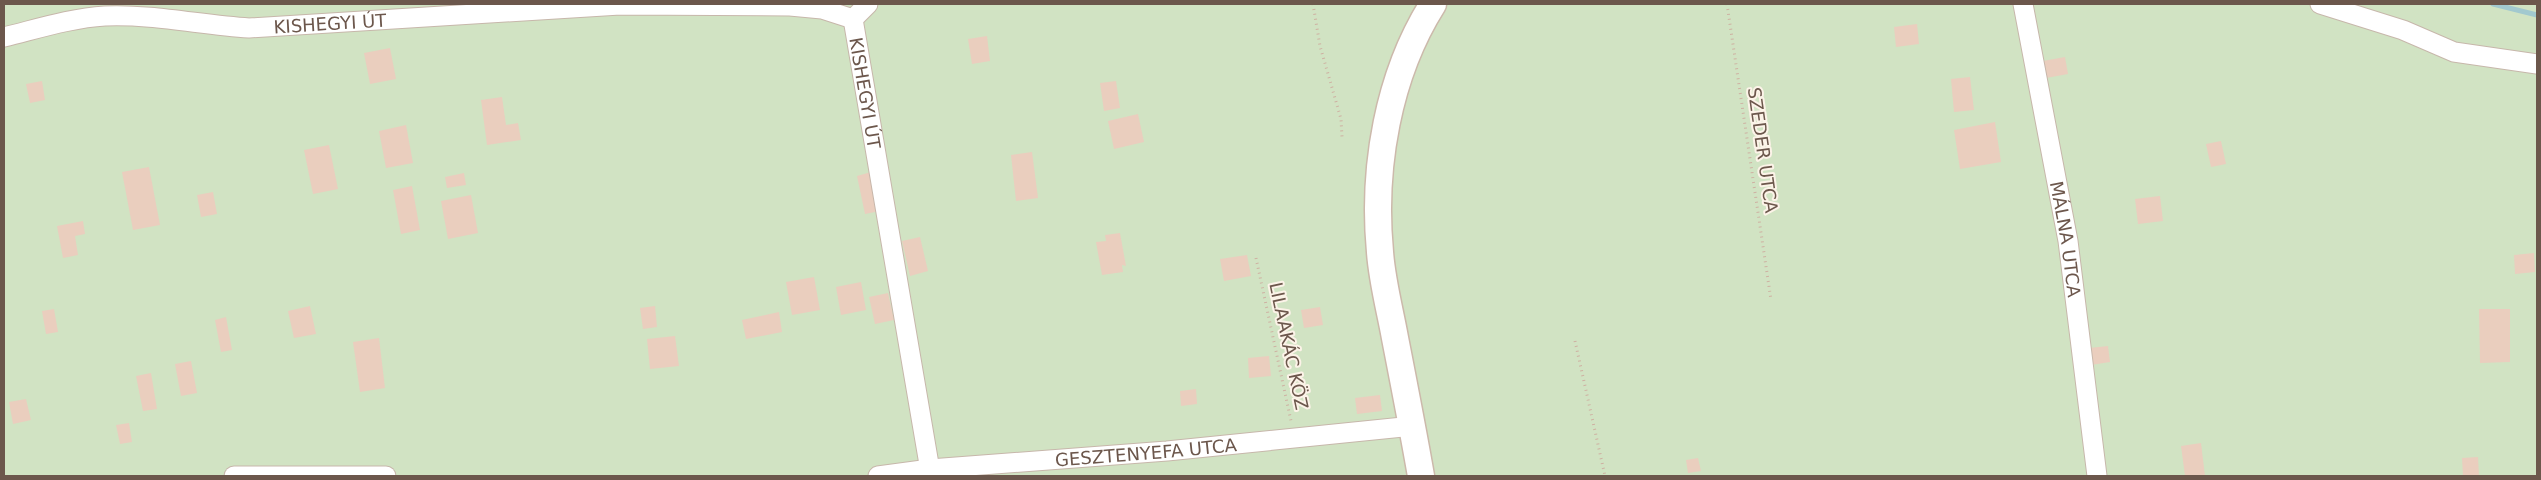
<svg xmlns="http://www.w3.org/2000/svg" width="2541" height="480" font-family="'DejaVu Sans',sans-serif">
<style>
.green{fill:#d1e3c3}
.lines{fill:none;stroke-linecap:round;stroke-linejoin:round}
.stream{stroke:#a2c9cf;stroke-width:5}
.building{fill:#eacebe}
.street-casing{stroke:#c7b7ab;stroke-width:21}
.secondary-casing{stroke:#ccb9ab;stroke-width:29}
.path{stroke:#ceb1a2;stroke-width:3;stroke-dasharray:1 4;stroke-linecap:butt}
.street{stroke:#fff;stroke-width:19}
.secondary{stroke:#fff;stroke-width:26}
.labels{text-anchor:middle;dominant-baseline:central;stroke-width:4;stroke-linejoin:round;paint-order:stroke}
.street-label{font-size:18px;fill:#6c574c;stroke:#fcf3e8}
</style>
<rect width="100%" height="100%" fill="#f8efe2"/>
<rect class="green" x="4" y="4" width="2533" height="472"/>
<g class="lines">
<path class="stream" d="M2493 4 2537 15"/>
</g>
<g class="building">
<path d="M1917 24 1919 44 1896 47 1894 27Z"/>
<path d="M987 36 990 61 972 64 968 39Z"/>
<path d="M390 48 396 79 370 84 364 53Z"/>
<path d="M2065 57 2068 74 2046 78 2043 61Z"/>
<path d="M1970 77 1974 110 1954 112 1951 79Z"/>
<path d="M42 81 45 100 30 103 26 84Z"/>
<path d="M1116 81 1120 108 1104 111 1100 83Z"/>
<path d="M502 97 506 125 518 123 521 140 487 145 481 100Z"/>
<path d="M1138 114 1144 142 1114 149 1108 121Z"/>
<path d="M1995 122 2001 162 1960 169 1954 130Z"/>
<path d="M406 125 413 163 386 168 379 131Z"/>
<path d="M2221 141 2226 164 2211 167 2206 144Z"/>
<path d="M329 145 338 189 313 194 304 150Z"/>
<path d="M1032 152 1038 198 1016 201 1011 155Z"/>
<path d="M149 167 160 225 133 230 122 172Z"/>
<path d="M871 172 880 211 865 214 857 176Z"/>
<path d="M464 173 466 185 447 188 445 177Z"/>
<path d="M412 186 420 230 401 234 393 190Z"/>
<path d="M213 192 217 214 201 217 197 195Z"/>
<path d="M471 195 478 233 448 239 441 201Z"/>
<path d="M2160 196 2163 221 2138 224 2135 199Z"/>
<path d="M83 221 85 234 75 236 78 255 63 258 57 226Z"/>
<path d="M1120 233 1126 266 1122 265 1123 272 1102 275 1096 242 1106 241 1105 235Z"/>
<path d="M920 237 928 271 910 276 902 241Z"/>
<path d="M2534 253 2535 272 2515 274 2514 255Z"/>
<path d="M1247 255 1251 276 1224 281 1220 259Z"/>
<path d="M814 277 820 310 792 315 786 282Z"/>
<path d="M861 282 866 310 841 315 836 287Z"/>
<path d="M888 293 894 320 875 324 869 297Z"/>
<path d="M310 306 316 334 294 338 288 311Z"/>
<path d="M655 306 657 327 643 329 640 308Z"/>
<path d="M1320 307 1323 325 1304 328 1301 310Z"/>
<path d="M54 309 58 332 46 334 42 311Z"/>
<path d="M2479 309H2510V362L2480 363Z"/>
<path d="M779 312 782 332 746 339 742 320Z"/>
<path d="M226 317 232 350 221 352 215 320Z"/>
<path d="M675 336 679 366 650 369 647 339Z"/>
<path d="M379 338 385 388 360 392 353 342Z"/>
<path d="M2108 346 2110 362 2091 365 2089 348Z"/>
<path d="M1269 356 1271 376 1249 378 1248 358Z"/>
<path d="M191 361 197 393 181 396 175 364Z"/>
<path d="M151 373 157 409 143 411 136 376Z"/>
<path d="M1196 389 1197 404 1181 406 1180 391Z"/>
<path d="M1380 395 1382 411 1357 414 1355 398Z"/>
<path d="M26 399 31 420 13 424 9 402Z"/>
<path d="M129 423 132 442 120 444 116 425Z"/>
<path d="M2201 443 2205 476H2185L2181 446Z"/>
<path d="M2478 457 2479 476H2463L2462 458Z"/>
<path d="M1698 458 1701 471 1688 473 1686 460Z"/>
</g>
<g class="lines">
<g class="street-casing">
<g id="street">
<path id="s1" d="M2023 4 2068 241 2097 476"/>
<path d="M2320 4 2403 30 2454 52 2537 64"/>
<path id="s2" d="M853 19 931 476"/>
<path d="M853 19 868 4"/>
<path id="s3" d="M4 37C37 29 71 18 105 16 153 14 201 25 249 28L620 5 790 6 822 9 853 19"/>
<path d="M234 476H386"/>
<path id="s4" d="M878 476 930 469 1167 451 1413 426"/>
</g>
</g>
<g class="secondary-casing">
<path id="secondary" d="M1421 476C1413 430 1404 384 1395 338 1390 310 1382 281 1380 252 1372 168 1388 75 1433 4"/>
</g>
<g class="path">
<path d="M1313 4 1320 46 1341 119 1342 137"/>
<path d="M1727 4 1771 300"/>
<path d="M1256 258 1291 421"/>
<path d="M1575 341 1605 476"/>
</g>
<use href="#street" class="street"/>
<use href="#secondary" class="secondary"/>
</g>
<g class="labels">
<g class="street-label">
<text stroke="none"><textPath href="#s3" startOffset="329">KISHEGYI ÚT</textPath></text>
<text stroke="none"><textPath href="#s2" startOffset="75">KISHEGYI ÚT</textPath></text>
<text transform="translate(1763 150) rotate(82)">SZEDER UTCA</text>
<text stroke="none"><textPath href="#s1" startOffset="239">MÁLNA UTCA</textPath></text>
<text transform="translate(1289 346) rotate(78)">LILAAKÁC KÖZ</text>
<text stroke="none"><textPath href="#s4" startOffset="269">GESZTENYEFA UTCA</textPath></text>
</g>
</g>
<rect width="2541" height="480" fill="none" stroke="#6c574c" stroke-width="10"/>
</svg>
